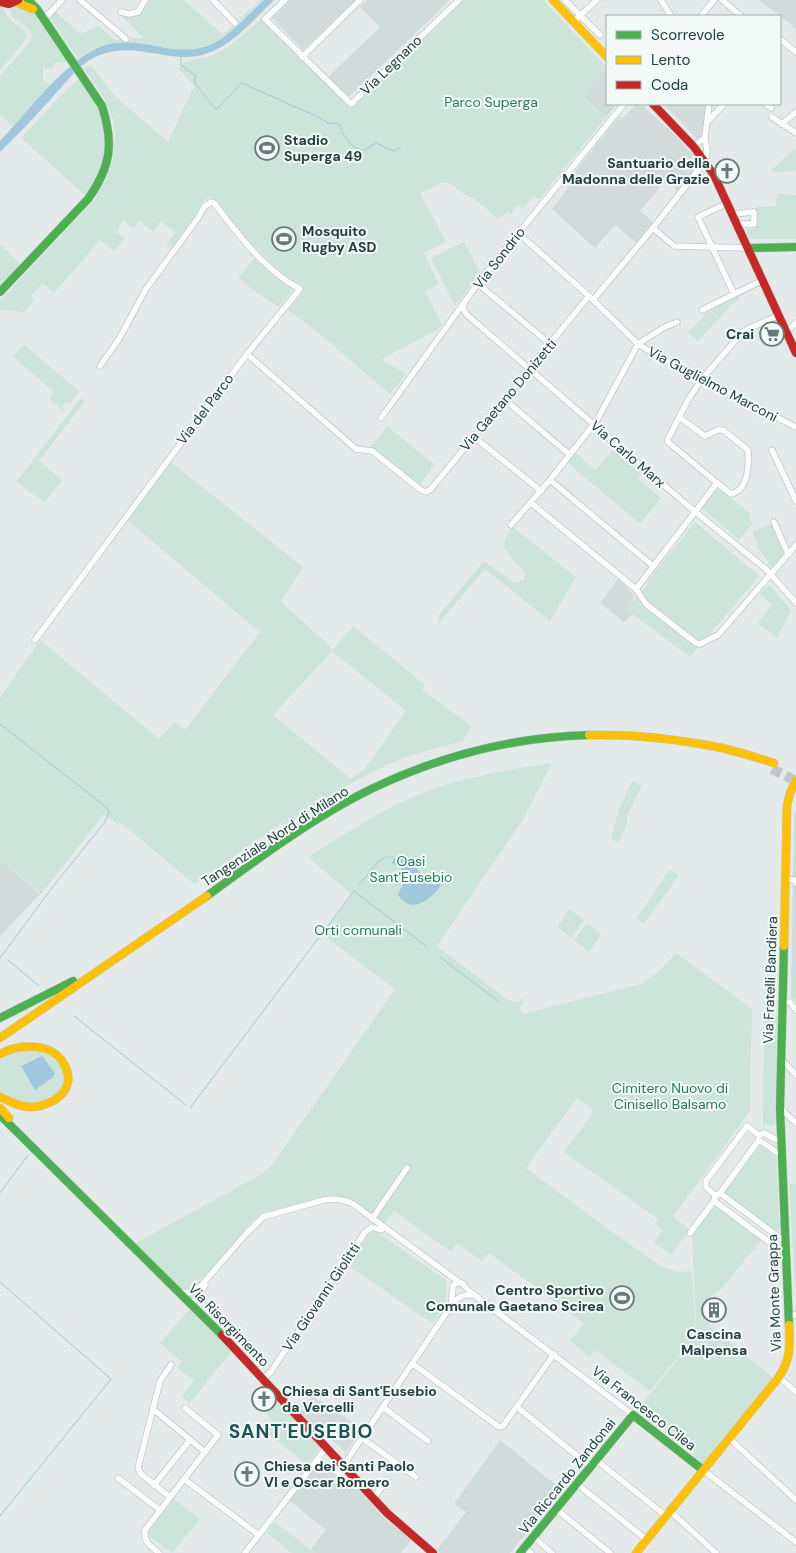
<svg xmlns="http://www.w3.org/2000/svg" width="796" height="1553" font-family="'DM Sans',sans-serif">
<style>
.built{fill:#d1dcda}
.green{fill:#cce4d9}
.water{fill:#a1c7dc}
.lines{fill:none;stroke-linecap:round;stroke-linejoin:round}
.stream{stroke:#a1c7dc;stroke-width:1}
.highway-tunnel{stroke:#bdc8c7;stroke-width:10;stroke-dasharray:10 5;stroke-linecap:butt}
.street-casing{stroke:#c1c7c6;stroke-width:7}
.fast-casing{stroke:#bfc8c7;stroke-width:9}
.slow-casing{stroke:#bfc8c7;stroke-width:9}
.jam-casing{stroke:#bfc8c7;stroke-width:9}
.street{stroke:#fbfcfc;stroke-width:5.5}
.fast{stroke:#4caf50;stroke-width:8}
.slow{stroke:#ffc107;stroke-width:8}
.jam{stroke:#c62828;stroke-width:8}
.labels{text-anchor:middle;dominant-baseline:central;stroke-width:4;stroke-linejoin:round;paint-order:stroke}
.street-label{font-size:14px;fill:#203f3e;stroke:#f2f9f7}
.park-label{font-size:14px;fill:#267a59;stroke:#f2f9f7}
.poi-label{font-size:14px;font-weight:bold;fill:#203f3e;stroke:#f2f9f7;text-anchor:start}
.district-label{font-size:19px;font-weight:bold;letter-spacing:1px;fill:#1a5352;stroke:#f2f9f7}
</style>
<rect width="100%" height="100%" fill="#e4eae9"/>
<g class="built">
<path d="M291 0H356L303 50 272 18Z"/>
<path d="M367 0H447L448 2 350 96H347L328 77 380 27 360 7Z"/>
<path d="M758 0H796V29L780 16Z"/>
<path d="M607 68V104H617L606 117 583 95Z"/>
<path d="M636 104H641L677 137 693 155 691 160 692 174 678 191 666 180 640 211 653 222 636 243 615 225 595 248 552 209 570 186 567 181 620 116 623 118Z"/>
<path d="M664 104H707L701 137 697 139Z"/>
<path d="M618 579 635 596 626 609 633 614 624 622 600 603Z"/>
<path d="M794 812 796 815V1002L791 996Z"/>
<path d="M0 860 40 894 0 936Z"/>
<path d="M312 1396 362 1428 346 1452 299 1413Z"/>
<path d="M500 1440 561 1489 510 1553H440L437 1550 466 1512 454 1504Z"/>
<path d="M317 1465 354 1485 388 1522 412 1539 401 1553H315L311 1549 326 1530 290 1501Z"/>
</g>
<g class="green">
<path d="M149 0H184L223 35 260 0H264C247 16 230 38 208 46 177 59 148 39 117 43 103 44 90 52 79 60L50 18 56 12 80 34 99 26 114 40 127 38H144L122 17C135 16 144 13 149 0Z"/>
<path d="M464 0H543L607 68 583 95 606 117 541 197 538 199 534 196 523 209 518 205 511 214 508 211 504 215 497 218 475 199 462 193 450 183 443 182 420 193 446 242 424 253 439 284 425 291 442 325 437 330 387 356 382 360 406 374 390 394 320 334 288 310 304 291C266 262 240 233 210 196L204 201 174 248 167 243 176 232 160 221 154 232 139 221 133 229 123 220 117 232 125 239 114 251 100 240 54 293 43 283 31 296 34 300 24 312 0 310V301L93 201 106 180 113 158 115 137 113 119 102 94 84 69 90 65 116 97 168 142 194 86 178 68 187 61 208 57 227 48 263 18 351 109Z"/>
<path d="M0 5C6 9 5 14 10 19 15 25 23 27 27 34L24 42 0 70Z"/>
<path d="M18 5 34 11 69 59 64 63H55L51 69 43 68V80L51 86 14 127 0 115V76L30 42 32 35 28 28 12 16 10 9Z"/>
<path d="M79 79C86 88 93 98 98 108 108 131 108 162 95 183 93 187 88 191 85 195L21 138 68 88Z"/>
<path d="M796 148V171L775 172 771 170Z"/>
<path d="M777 194 796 195V239H750L745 229H755L756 207 776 206Z"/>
<path d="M464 242 480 273 455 306 431 258Z"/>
<path d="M0 245 23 266 0 291Z"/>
<path d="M256 256 293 289 279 307 256 292 238 278Z"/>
<path d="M738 296 740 300 733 303 698 341 688 333 706 313Z"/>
<path d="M24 345 79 391 70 404 67 402 62 406 65 409 64 411 49 399 54 392 13 357Z"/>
<path d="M81 398 85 401 39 461 62 480 45 502 16 482Z"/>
<path d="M387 426 435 465 419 485 371 447Z"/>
<path d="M613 450 641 473 638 479 661 498 640 524 568 463 576 453 595 470Z"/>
<path d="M172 463 303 567 281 602 329 645 332 651 273 715 351 779 364 770 406 711 332 651 353 626 425 685 422 690 472 726 463 741C437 748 410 754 385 766 350 782 318 804 286 825L282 823 194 884 120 822 117 824 104 814 41 894 0 860V698L40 640 159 739 175 722 185 730 260 632 127 520 168 464Z"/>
<path d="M718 488 749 512 752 524 739 540 702 508Z"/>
<path d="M695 522 759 576 690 657 626 609C633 599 641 593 648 584L647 582Z"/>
<path d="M773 524 785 553 775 566H771L758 548 753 531Z"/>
<path d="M513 527 576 577 550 621 485 569 438 624 439 615 484 561 514 583 524 580 526 573 512 559 503 546 505 539Z"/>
<path d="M770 586 791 610 777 638 758 623 772 605 760 594 767 587Z"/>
<path d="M552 763 522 821 437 946 510 1001 519 1002 523 998 525 1000 520 1007 522 1014 641 984 657 973 676 953 752 1009 750 1111 673 1217 690 1230 671 1255 654 1242 663 1230 655 1224 658 1219 564 1152 590 1117 593 1110 577 1098 526 1168 601 1224 662 1267 678 1272 692 1271 695 1326C688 1350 665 1371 650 1391L595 1350 589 1357 570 1341 584 1323 489 1253 482 1261 457 1243 451 1252 394 1211 384 1224C367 1212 352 1196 330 1195L262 1213 253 1220 198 1286 189 1290 182 1289 136 1243 260 1175 272 1165 395 989 322 934 352 895 308 857C342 837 375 813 411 798 456 778 504 770 552 763Z"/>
<path d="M632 781 642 785 627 816V823L618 843 611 839 619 809Z"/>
<path d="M669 870 679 875 644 924 636 919Z"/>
<path d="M569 909 584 920 571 938 558 927Z"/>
<path d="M587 923 601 934 589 952 574 940Z"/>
<path d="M777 1016 775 1125 763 1124 764 1018Z"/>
<path d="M21 1049 50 1054 66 1074 61 1094 39 1106 0 1095V1057Z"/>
<path d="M760 1145 776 1157 780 1229 775 1231 724 1192Z"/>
<path d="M789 1184H796V1290L795 1286Z"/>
<path d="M715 1205 761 1240 722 1288 703 1303 705 1321 774 1379 704 1465 693 1456 695 1453 644 1413 641 1416 636 1412C652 1391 690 1349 696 1325L692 1235Z"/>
<path d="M375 1231 446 1280V1305L432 1323 353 1269 349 1264 370 1232Z"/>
<path d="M191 1307 231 1352 190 1403 182 1397 194 1381 177 1368 182 1362 160 1343Z"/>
<path d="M260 1386H265L279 1404 321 1446 307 1464 265 1432 274 1423 253 1395Z"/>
<path d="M174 1499 200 1519 172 1553 149 1536V1531Z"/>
<path d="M275 1522 315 1553H292L267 1533Z"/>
</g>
<g class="water">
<path d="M264 0H274C252 21 232 47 202 55 166 64 132 38 93 58 75 68 64 85 50 100 34 118 17 135 0 152V141C27 113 66 59 103 46 120 40 139 43 156 46 213 59 225 37 264 0Z"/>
<path d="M394 858 402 859 415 865 422 877H434L440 880 441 886C429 900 413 915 398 895 400 888 407 881 406 874L399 867 392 863Z"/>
<path d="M42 1056 55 1073 53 1077 35 1090 21 1066Z"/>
</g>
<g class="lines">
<g class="stream">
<path d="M181 55V65L196 76 194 82 216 110 242 83 320 118 328 123 339 124C343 135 351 150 365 150L376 143 393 151 400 148"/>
<path d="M0 724 106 807 109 812 105 822 55 884 0 958"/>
<path d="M388 857 393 858"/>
<path d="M358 886 377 863 386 856"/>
<path d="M440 957 498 1001"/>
<path d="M8 960 39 986"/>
<path d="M74 1016 186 1105"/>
<path d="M190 1108 354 891 427 947"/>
<path d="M0 1193 28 1155"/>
<path d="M0 1282 31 1309"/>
<path d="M0 1516 111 1379 33 1311"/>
</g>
<path class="highway-tunnel" d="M772 769 796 781"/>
<g class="street-casing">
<g id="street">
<path d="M80 0 126 39"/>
<path d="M213 0 235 23"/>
<path d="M285 0 265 19 351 104 459 0"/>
<path d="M565 0 600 35"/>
<path d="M661 0 671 16"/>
<path d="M722 0 741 16"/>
<path d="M121 12 129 14 138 12 145 0"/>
<path d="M48 15 62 0"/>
<path d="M701 16 714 0"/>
<path d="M573 22 597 0"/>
<path d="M780 39 796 52"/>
<path d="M302 57 360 0"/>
<path d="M766 104 771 108"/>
<path d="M772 117 796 133"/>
<path d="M707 122 724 104"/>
<path d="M782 124 796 112"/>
<path d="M694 147 705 137 709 104"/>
<path d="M728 203 698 217 734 294"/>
<path d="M733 214 754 212V224H738"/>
<path d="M653 228 674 246 748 248"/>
<path d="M518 233 589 296 638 344 657 356 796 427"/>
<path d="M478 284 550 344"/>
<path d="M593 300 653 228 705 161 707 152 705 137"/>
<path d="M464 304 463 308 466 314 687 505 767 570 796 603"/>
<path d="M702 310 763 280"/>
<path d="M786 332 796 323"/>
<path d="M247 354 356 449 372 451 421 490 426 492 431 489 589 296"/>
<path d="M504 399 570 455"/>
<path d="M679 417 705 436 718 430H723L748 450C749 465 749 490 731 494L717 483"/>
<path d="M381 418 481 279 624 104"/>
<path d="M473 436 541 491"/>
<path d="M772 450 796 501"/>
<path d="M550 480 653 566"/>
<path d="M531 503 636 589 646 604 696 643 700 644 718 635 796 545"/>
<path d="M774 522 788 554"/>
<path d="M511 525 550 480 597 420 638 344 663 328 677 322"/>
<path d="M636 589 717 483 668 442V439L688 400 702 379 741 334 746 330 779 315"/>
<path d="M35 640 247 354 300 289C264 270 238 234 214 203L211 202 204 207 198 218 146 289 119 339 100 366"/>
<path d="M785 879 794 880 796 883"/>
<path d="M782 1002H790L796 1010"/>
<path d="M780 1063H785L796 1075"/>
<path d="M780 1108 796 1123"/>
<path d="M759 1140 781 1155"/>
<path d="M720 1193 780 1238 785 1239"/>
<path d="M716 1196 706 1187V1181L747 1126 759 1135 764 1133 775 1139 780 1140"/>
<path d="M714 1201 777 1248 785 1251"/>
<path d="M372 1219 407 1168"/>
<path d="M690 1233 714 1201 715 1197 720 1193 759 1140V1135"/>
<path d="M180 1292 193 1293 199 1288 245 1235 263 1217 324 1200C335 1198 343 1199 353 1204L459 1282"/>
<path d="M190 1303 198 1298 205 1285"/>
<path d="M451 1307 453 1286 456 1283H462L469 1291 633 1415"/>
<path d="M789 1318 796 1314"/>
<path d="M413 1364 499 1427 503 1426 554 1354"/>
<path d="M779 1377 796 1392"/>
<path d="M263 1379 270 1373 365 1232 372 1227 381 1230 384 1228"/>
<path d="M383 1407 428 1441"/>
<path d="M517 1407 591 1467"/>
<path d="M153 1409 205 1452"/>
<path d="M362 1438 416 1477"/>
<path d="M729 1438 796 1500"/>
<path d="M596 1460 666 1516"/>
<path d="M316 1461 341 1474"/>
<path d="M343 1466 453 1303C459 1296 465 1294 474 1295"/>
<path d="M703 1470 796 1542"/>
<path d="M118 1478 160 1510"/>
<path d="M184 1479 259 1535"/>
<path d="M577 1484 647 1540"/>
<path d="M154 1485 190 1440"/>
<path d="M170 1497 141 1474 138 1468 160 1381 171 1365"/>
<path d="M373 1499 387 1480"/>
<path d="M556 1509 610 1553"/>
<path d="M670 1511 716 1553"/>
<path d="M534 1537 552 1553"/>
<path d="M525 1548 531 1553"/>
<path d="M159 1553C151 1546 143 1542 145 1530L218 1435 185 1408"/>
<path d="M245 1553 326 1448"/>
</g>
</g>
<g class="fast-casing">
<g id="fast">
<path d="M748 248 796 247"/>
<path d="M0 292 88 199C111 167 114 143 102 106L37 9 28 0"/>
<path d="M207 896C259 858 311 819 369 790 437 757 513 737 589 735"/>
<path d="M784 946 780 1108 789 1325"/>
<path d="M0 1018 73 981"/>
<path d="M0 1115 222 1335"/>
<path d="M520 1553 633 1415 703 1470"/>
</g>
</g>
<g class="slow-casing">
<g id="slow">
<path d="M553 0 607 57"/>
<path d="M16 2 33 9"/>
<path d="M589 735C634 734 678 739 722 748 740 752 757 758 774 763"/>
<path d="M784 946 787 806 790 793 796 781"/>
<path d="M0 1038 207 896"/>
<path d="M0 1054C20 1043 54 1042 65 1066 79 1094 44 1111 22 1106 14 1104 7 1100 0 1097"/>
<path d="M0 1108 9 1118"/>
<path d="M636 1553 779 1377C791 1358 790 1347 789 1325"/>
</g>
</g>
<g class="jam-casing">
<g id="jam">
<path d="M0 2 9 4 18 0"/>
<path d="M653 104 694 147 714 175 796 353"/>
<path d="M222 1335 387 1513 433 1553"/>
</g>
</g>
<use href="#street" class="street"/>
<use href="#fast" class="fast"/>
<use href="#slow" class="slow"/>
<use href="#jam" class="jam"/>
</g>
<defs>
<g id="stadium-ring" transform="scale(1.25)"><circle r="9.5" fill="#f2f9f7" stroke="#657b7a" stroke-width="1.5"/><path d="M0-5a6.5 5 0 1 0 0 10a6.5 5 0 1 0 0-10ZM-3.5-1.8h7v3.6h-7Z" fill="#657b7a"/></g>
<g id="church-ring" transform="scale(1.25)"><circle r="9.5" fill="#f2f9f7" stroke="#657b7a" stroke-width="1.5"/><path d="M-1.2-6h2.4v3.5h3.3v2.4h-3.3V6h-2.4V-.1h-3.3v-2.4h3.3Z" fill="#657b7a"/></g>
<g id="supermarket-ring" transform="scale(1.25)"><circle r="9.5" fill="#f2f9f7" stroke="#657b7a" stroke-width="1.5"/><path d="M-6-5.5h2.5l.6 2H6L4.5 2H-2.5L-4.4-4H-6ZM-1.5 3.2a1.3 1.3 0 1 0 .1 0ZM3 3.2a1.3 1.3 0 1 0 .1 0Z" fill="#657b7a"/></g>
<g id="building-ring" transform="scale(1.25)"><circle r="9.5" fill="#f2f9f7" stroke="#657b7a" stroke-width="1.5"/><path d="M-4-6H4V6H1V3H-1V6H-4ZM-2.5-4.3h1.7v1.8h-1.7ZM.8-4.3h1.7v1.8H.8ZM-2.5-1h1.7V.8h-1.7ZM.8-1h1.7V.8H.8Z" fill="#657b7a"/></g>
</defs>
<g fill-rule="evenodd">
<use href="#stadium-ring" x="267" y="148"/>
<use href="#church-ring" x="727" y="171"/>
<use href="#stadium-ring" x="284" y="239"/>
<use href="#supermarket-ring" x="772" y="334"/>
<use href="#stadium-ring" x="622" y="1298"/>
<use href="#building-ring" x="714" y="1310"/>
<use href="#church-ring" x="264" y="1399"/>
<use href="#church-ring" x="247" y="1474"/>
</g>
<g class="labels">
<g class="street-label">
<text transform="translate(391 65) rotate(-44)">Via Legnano</text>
<text transform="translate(499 258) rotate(-52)">Via Sondrio</text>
<text transform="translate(713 384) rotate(28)">Via Guglielmo Marconi</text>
<text transform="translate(508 395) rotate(-50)">Via Gaetano Donizetti</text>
<text transform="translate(205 409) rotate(-53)">Via del Parco</text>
<text transform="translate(628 454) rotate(41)">Via Carlo Marx</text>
<text transform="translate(275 836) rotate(-33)">Tangenziale Nord di Milano</text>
<text transform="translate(770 980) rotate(-88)">Via Fratelli Bandiera</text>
<text transform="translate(774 1293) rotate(-92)">Via Monte Grappa</text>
<text transform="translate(321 1297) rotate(-56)">Via Giovanni Giolitti</text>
<text transform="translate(229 1325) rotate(46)">Via Risorgimento</text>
<text transform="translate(644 1408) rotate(38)">Via Francesco Cilea</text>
<text transform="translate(567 1476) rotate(-51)">Via Riccardo Zandonai</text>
</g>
<g class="park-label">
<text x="491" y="102">Parco Superga</text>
<text x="411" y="861">Oasi<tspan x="411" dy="16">Sant'Eusebio</tspan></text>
<text x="358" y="930">Orti comunali</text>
<text x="670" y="1088">Cimitero Nuovo di<tspan x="670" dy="16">Cinisello Balsamo</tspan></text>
</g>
<g class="poi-label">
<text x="284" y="140">Stadio<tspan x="284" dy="16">Superga 49</tspan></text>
<text x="710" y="163" text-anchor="end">Santuario della<tspan x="710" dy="16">Madonna delle Grazie</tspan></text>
<text x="302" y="231">Mosquito<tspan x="302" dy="16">Rugby ASD</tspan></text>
<text x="754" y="334" text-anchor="end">Crai</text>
<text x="604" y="1290" text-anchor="end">Centro Sportivo<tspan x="604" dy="16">Comunale Gaetano Scirea</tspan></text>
<text x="714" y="1334" text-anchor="middle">Cascina<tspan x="714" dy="16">Malpensa</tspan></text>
<text x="282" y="1391">Chiesa di Sant'Eusebio<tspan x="282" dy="16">da Vercelli</tspan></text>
<text x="264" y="1466">Chiesa dei Santi Paolo<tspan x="264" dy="16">VI e Oscar Romero</tspan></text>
</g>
<g class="district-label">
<text x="301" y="1431">SANT'EUSEBIO</text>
</g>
</g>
<rect x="606" y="15" width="175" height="90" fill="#f2f9f7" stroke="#9eafad"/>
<rect x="616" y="31" width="25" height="8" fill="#4caf50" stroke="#9eafad"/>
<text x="651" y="40" font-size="15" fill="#203f3e">Scorrevole</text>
<rect x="616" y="56" width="25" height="8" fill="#ffc107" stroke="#9eafad"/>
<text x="651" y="65" font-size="15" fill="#203f3e">Lento</text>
<rect x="616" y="81" width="25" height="8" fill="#c62828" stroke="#9eafad"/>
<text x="651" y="90" font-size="15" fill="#203f3e">Coda</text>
</svg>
